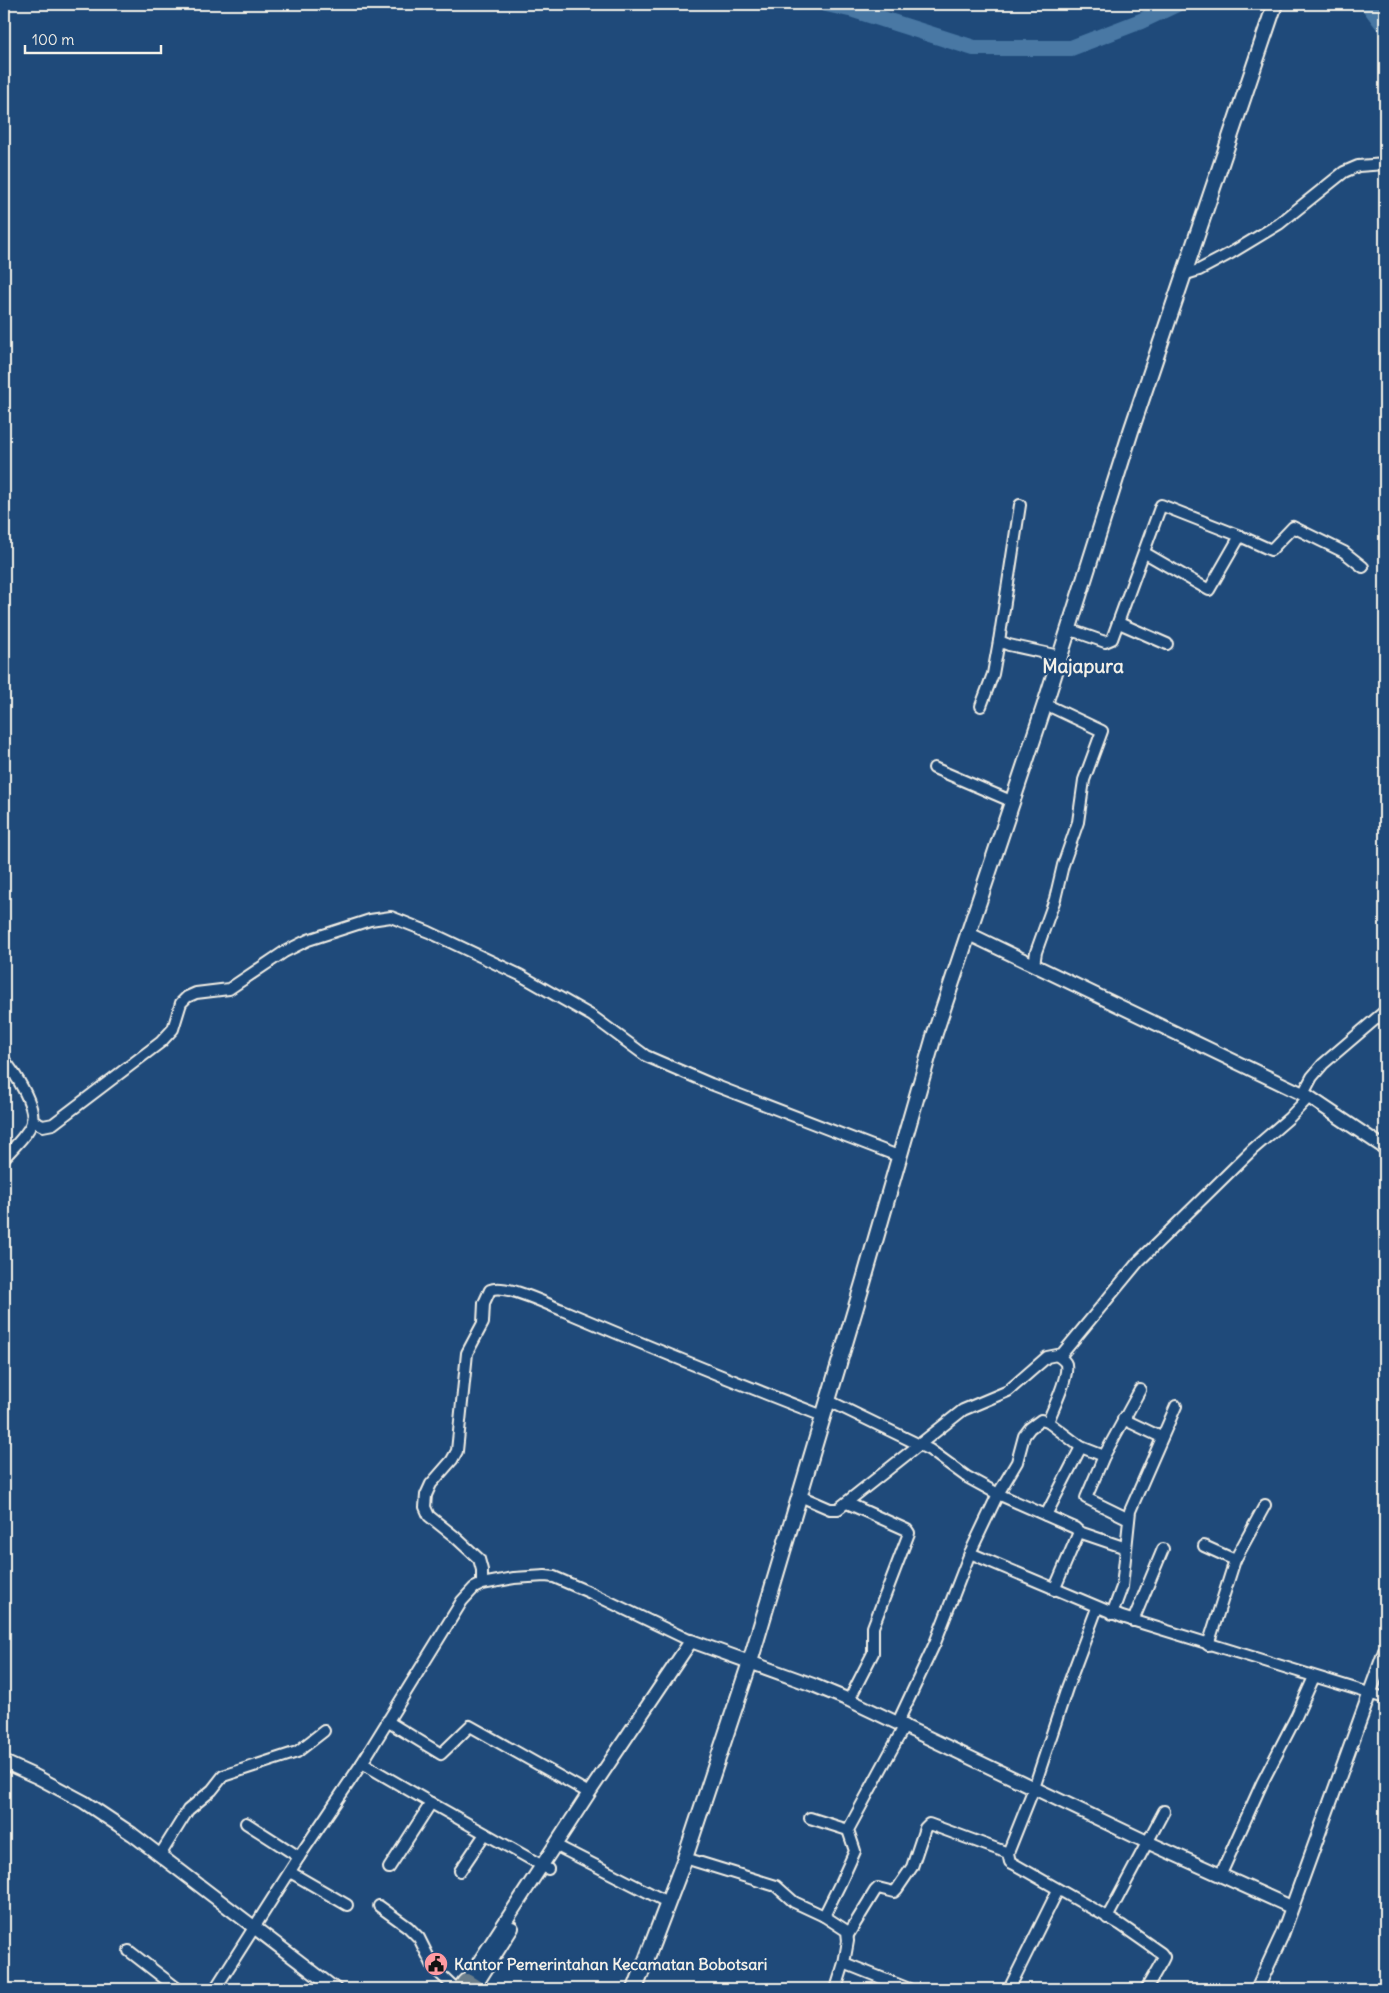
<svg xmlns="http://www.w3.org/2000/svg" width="1389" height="1993" font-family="Delius,sans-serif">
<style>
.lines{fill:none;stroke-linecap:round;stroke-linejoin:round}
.river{stroke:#4878a4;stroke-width:16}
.minor-casing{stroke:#f4f1e8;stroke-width:14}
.tertiary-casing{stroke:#f4f1e8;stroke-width:16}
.secondary-casing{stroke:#f4f1e8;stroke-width:18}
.primary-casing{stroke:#f4f1e8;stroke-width:20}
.minor{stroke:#1f4a7a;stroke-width:10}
.tertiary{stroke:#1f4a7a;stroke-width:12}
.secondary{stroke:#1f4a7a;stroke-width:14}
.primary{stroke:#6b7e8b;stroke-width:16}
.labels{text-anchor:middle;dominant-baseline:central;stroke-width:4.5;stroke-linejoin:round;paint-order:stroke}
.poi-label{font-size:16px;font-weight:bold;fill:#f4f1e8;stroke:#1f4a7a;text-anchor:start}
.quarter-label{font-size:19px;font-weight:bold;fill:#f4f1e8;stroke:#1f4a7a}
</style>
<rect width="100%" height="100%" fill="#1f4a7a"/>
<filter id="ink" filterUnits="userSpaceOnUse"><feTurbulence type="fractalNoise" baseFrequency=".02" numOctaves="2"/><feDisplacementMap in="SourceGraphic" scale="10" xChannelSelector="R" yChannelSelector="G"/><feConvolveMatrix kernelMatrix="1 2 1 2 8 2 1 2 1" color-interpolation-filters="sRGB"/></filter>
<g filter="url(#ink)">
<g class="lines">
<g class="river">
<path d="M826 4 854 10 974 48H1071L1141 21 1177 4"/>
<path d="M1368 4 1385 27"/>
</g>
<g class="minor-casing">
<g id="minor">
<path d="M1183 275 1199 270 1231 253 1279 224 1344 172 1358 166 1385 164"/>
<path d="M1020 505 999 641 1009 645 1059 656"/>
<path d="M1145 553 1209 590 1240 536 1271 550 1293 527 1344 552 1363 567"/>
<path d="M1119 623 1167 644"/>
<path d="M1068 629 1105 642 1112 639 1161 505 1240 536"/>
<path d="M981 706 993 674 999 641"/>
<path d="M934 768 1011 801"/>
<path d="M1034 965 1036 952 1055 899 1063 865 1078 822 1084 780 1102 731 1045 704"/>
<path d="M4 1060C14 1072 36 1105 32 1122 29 1133 12 1149 4 1158"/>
<path d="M1303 1094 1312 1077 1323 1064 1385 1011"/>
<path d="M32 1121 43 1126 53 1124 161 1042 173 1029 181 1003 187 997 196 993 229 989 284 952 308 940 370 920 391 917 429 932 520 975 592 1016 646 1056 711 1084 898 1156"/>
<path d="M827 1400 930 1450 967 1477 998 1494 970 1553 935 1643 898 1722"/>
<path d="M1123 1419 1161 1437"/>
<path d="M1048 1422C1053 1408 1069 1378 1066 1364 1065 1361 1061 1358 1058 1356"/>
<path d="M1104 1456 1086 1498 1129 1519"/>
<path d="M800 1496 830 1509H838L963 1410 1008 1391 1047 1357 1062 1354 1138 1262 1253 1149 1289 1118 1309 1097"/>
<path d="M847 1503 907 1530 909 1533 873 1627V1653L849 1700"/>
<path d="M1046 1515 1081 1447"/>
<path d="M1079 1532 1126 1548"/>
<path d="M1204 1546 1235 1560"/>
<path d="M970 1553 1122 1617 1385 1698"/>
<path d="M482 1584V1570L479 1559 454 1536 429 1516 425 1507 426 1495 431 1484 452 1460 457 1451 467 1353 483 1323 484 1303 490 1290C505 1283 547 1304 562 1310 649 1347 735 1382 823 1416"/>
<path d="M1054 1590 1079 1532 1075 1528 998 1494 1017 1462 1024 1436 1030 1428 1041 1420 1048 1422 1081 1447 1104 1456 1140 1390"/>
<path d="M1097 1608 1067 1688 1034 1788 1008 1853 1010 1862 1014 1864 1121 1925 1161 1953 1164 1957 1162 1961 1146 1989"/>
<path d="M1112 1614 1122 1587 1130 1511 1176 1406"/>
<path d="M1133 1621 1163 1549"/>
<path d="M1208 1645 1235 1560 1265 1505"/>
<path d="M387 1721 441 1754 470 1726 589 1793"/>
<path d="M362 1763 431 1803 548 1869"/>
<path d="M810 1818 848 1830"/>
<path d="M246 1823 299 1857"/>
<path d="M561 1848 669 1903"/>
<path d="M160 1855 188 1810 212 1790 223 1776 297 1752 324 1731"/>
<path d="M685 1858 776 1886 794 1902 824 1916 847 1931 848 1941 844 1963 909 1989"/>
<path d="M389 1868 431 1803"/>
<path d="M460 1871 485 1834"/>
<path d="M290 1872 347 1905"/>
<path d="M1221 1874 1262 1783 1296 1717 1314 1677"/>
<path d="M379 1906 408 1927 419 1938 434 1968 456 1989"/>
<path d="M824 1916 840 1884 855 1851 848 1830 905 1725"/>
<path d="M1107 1918 1164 1811"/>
<path d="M848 1935 875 1891 878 1888 894 1892 897 1889 912 1867 925 1828 929 1824 1008 1853"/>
<path d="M129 1951 178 1989"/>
<path d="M215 1989 299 1857 362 1763 462 1601 474 1588 482 1584 514 1578 545 1576 554 1577 591 1593 691 1641"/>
<path d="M836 1989 844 1963"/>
<path d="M1009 1989 1058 1890"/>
</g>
</g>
<g class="tertiary-casing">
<g id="tertiary">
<path d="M967 933 1309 1097 1385 1148"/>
<path d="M4 1762 37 1777 84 1802 132 1834 335 1989"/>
<path d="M466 1982 589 1793 691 1641 813 1685 849 1700 1147 1842 1291 1907"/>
<path d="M474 1988 512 1928"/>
<path d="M1257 1989 1282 1935 1385 1651"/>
</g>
</g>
<g class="secondary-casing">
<path id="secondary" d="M635 1989 685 1858 750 1662 863 1283 935 1033 1045 704 1131 431 1275 4"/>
</g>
<g class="primary-casing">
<path id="primary" d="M461 1989 466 1982 477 1989"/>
</g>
<use href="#minor" class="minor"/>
<use href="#tertiary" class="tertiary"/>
<use href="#secondary" class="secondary"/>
<use href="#primary" class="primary"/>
</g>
</g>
<defs>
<g id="civic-disc" transform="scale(1.25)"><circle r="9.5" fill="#ff9aa2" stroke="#1f4a7a"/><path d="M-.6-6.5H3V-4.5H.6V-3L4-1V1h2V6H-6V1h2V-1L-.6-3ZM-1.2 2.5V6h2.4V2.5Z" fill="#111"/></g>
</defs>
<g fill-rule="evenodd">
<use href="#civic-disc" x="436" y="1964"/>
</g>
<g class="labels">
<g class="poi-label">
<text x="454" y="1964">Kantor Pemerintahan Kecamatan Bobotsari</text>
</g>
<g class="quarter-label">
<text x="1083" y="666">Majapura</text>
</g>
</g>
<rect width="1389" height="1993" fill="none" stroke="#1f4a7a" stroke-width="20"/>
<rect x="10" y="10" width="1369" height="1973" fill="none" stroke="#f4f1e8" stroke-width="2" filter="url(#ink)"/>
<path d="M25 45v8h136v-8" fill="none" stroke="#f4f1e8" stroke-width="2.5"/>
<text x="32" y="45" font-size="15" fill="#f4f1e8" stroke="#1f4a7a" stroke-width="4" paint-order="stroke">100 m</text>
</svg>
